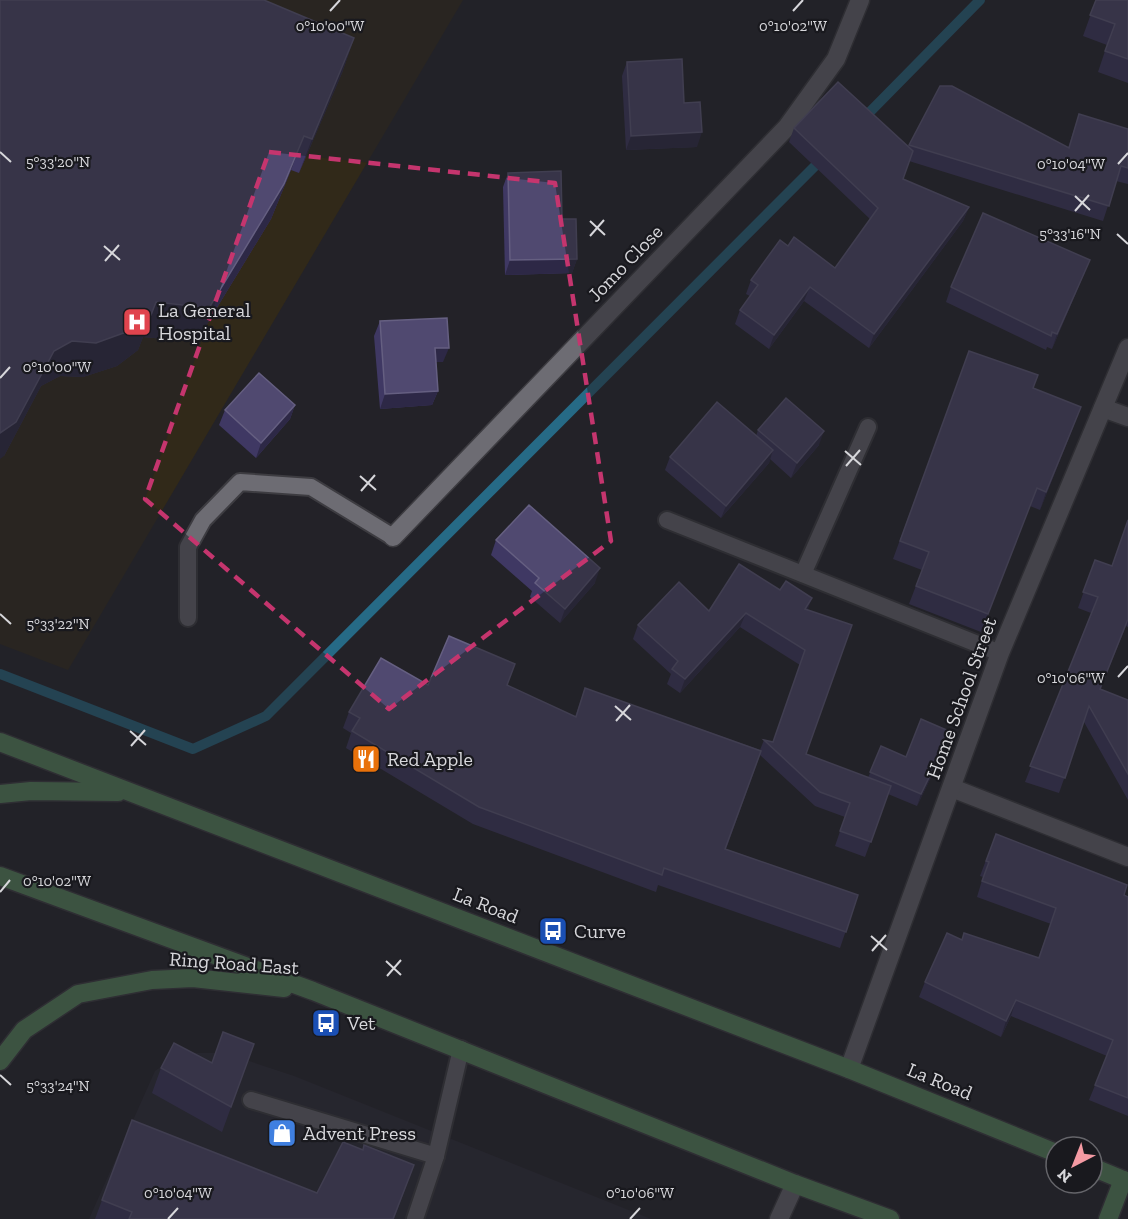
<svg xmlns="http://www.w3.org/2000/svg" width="1128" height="1219" font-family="'Zilla Slab',serif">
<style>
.built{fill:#2b2a36}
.medical{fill:#312919}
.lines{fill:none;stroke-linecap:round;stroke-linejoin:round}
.stream{stroke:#266a86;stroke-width:10}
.lane-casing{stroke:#3d3c41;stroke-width:20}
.street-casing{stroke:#3d3c41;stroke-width:21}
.primary-casing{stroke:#3d3c41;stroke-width:21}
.lane{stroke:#6d6c73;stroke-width:16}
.street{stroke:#6d6c73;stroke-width:18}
.primary{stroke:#5c8f60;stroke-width:18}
.wall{fill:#3f3863}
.shaded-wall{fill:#2d2846}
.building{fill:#504970;stroke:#655f81;stroke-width:1.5}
.marked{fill:none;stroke:#c5356e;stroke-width:4.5;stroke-dasharray:12 8;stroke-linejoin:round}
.ticks{fill:none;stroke:#d7d7db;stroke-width:2}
.labels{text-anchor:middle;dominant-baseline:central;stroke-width:4.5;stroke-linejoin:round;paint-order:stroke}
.street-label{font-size:20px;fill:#d7d7db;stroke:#19191e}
.poi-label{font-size:20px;fill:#d7d7db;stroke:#19191e;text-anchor:start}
.ticks-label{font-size:15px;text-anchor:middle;fill:#d7d7db;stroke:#19191e;stroke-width:4.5;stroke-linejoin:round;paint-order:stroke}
</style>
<rect width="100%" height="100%" fill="#232228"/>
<path class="built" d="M181 1053H225L294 1076 651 1219H89L155 1071Z"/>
<path class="medical" d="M0 0H463L68 670 0 644Z"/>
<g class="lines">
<g class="stream">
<path d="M861 121 980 0"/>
<path d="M0 674 193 749 266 716 824 157"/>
</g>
<g class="lane-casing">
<g id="lane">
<path d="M667 520 1000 653"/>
<path d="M803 574 868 427"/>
<path d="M188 618V547L203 520 240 482 311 487 393 537"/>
<path d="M251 1100 436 1156"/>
<path d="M415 1219 436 1156 461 1049"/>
</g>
</g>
<g class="street-casing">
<g id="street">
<path d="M1103 408 1128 417"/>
<path d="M393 537 787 127 836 59 860 0"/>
<path d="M952 788 1128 857"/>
<path d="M849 1069 1000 653 1128 348"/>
<path d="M779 1219 795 1184"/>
</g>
</g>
<g class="primary-casing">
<g id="primary">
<path d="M0 742 849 1069 1056 1153"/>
<path d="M0 794 31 791 118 792"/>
<path d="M0 876 313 991 795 1184 890 1219"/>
<path d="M0 1061 24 1030 78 994 152 980 193 978 284 988"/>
<path d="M1092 1167 1128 1182"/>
<path d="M1108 1219 1123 1180"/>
</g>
</g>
<use href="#lane" class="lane"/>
<use href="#street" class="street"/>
<use href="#primary" class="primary"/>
</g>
<g class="wall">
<path d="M0 0 354 38 342 73 299 173 291 170 271 219 196 342 143 337 138 350 117 366 83 377 60 376 41 386 4 456Z"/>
<path d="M1096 0H1128V83L1098 72 1107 45 1083 36Z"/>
<path d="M627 62 684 103 697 147 626 150 622 76Z"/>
<path d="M1079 114 1128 129V184L1116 181 1103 221 909 161 903 179 969 207 963 221 869 348 804 301 769 349 735 324 740 310 750 296 746 294 751 280 788 246 835 268 870 219 789 142 794 128 909 147V145L1068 148Z"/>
<path d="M508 173 562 219 577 259 572 273 505 275 503 187Z"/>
<path d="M1090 260 1084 274 1052 349 1047 347 1046 350 946 302 951 287Z"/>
<path d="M380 321 443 362H436L438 391 432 405 380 409 374 336Z"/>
<path d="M969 351 1033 388 1074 425 1040 510 1030 506 981 632 909 604 922 570 893 559Z"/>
<path d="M295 405 290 419 256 458 219 425 225 410Z"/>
<path d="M758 430 819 445 791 478 770 459 769 463 721 518 665 470 670 457 756 436Z"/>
<path d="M1128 520V627L1126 626 1100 689 1128 700V800L1084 722 1059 793 1025 782 1091 613 1078 608 1095 560 1112 566Z"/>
<path d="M496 540 595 583 560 623 530 597 532 591 491 555Z"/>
<path d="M808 610 806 754 868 778 881 746 906 757 947 744 917 806 888 794 865 857 835 846 845 817 815 806 760 755 726 849 858 895 840 948 658 885 656 892 473 824 346 748 351 733 343 728 349 712 428 685H507L575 717 585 688 760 750 764 740 773 742 800 665 740 627 680 693 667 684 671 674 633 639 638 625 709 611Z"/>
<path d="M996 834 1128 897V1116L1089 1100 1107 1056 1011 1016 1001 1037 919 997 925 982 962 940 1038 958 1051 924 977 897 983 877 980 876Z"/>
<path d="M254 1044 222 1132 152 1093 161 1068 212 1063Z"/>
<path d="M132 1120 317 1193 363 1150 414 1165 394 1219H95Z"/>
</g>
<g class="shaded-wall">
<path d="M354 38 342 73 299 173 312 139Z"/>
<path d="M702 132 697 147 626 150 631 136Z"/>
<path d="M304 136 291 170 271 219 196 342 143 337 138 350 117 366 83 377 60 376 41 386 4 456 0 459V433L54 351 72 341 156 302Z"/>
<path d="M969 207 963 221 869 348 874 334Z"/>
<path d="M577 259 572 273 505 275 510 260Z"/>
<path d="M1090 260 1084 274 1052 349 1057 334Z"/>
<path d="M810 287 804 301 769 349 774 335Z"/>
<path d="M435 348H449L443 362H430Z"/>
<path d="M438 391 432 405 380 409 385 394Z"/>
<path d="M295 405 290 419 256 458 261 443Z"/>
<path d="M1081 407 1074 425 1040 510 1046 492Z"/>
<path d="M824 431 819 445 791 478 797 463Z"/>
<path d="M773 450 769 463 721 518 726 506Z"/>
<path d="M600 568 595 583 560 623 565 609Z"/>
<path d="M812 598 807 612 805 609Z"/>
<path d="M746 613 740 627 680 693 685 679Z"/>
<path d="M1128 620 1126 626 1094 705 1100 689Z"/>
<path d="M951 732 947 744 917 806 921 794Z"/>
<path d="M1016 1000 1011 1016 1001 1037 1006 1021Z"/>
</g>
<g class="building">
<path d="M0 0H264L354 38 312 139 304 136 284 184 209 308 156 302 151 315 129 331 96 343 72 341 54 351 16 422 0 433Z"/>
<path d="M1096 0H1128V59L1105 51 1115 24 1090 15Z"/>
<path d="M682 59 684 103 700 102 702 132 631 136 627 62Z"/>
<path d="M838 82 913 151 903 179 969 207 874 334 810 287 774 335 740 310 758 285 751 280 780 240 788 246 794 237 835 268 878 208 794 128Z"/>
<path d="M940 86H952L1069 148 1079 114 1128 129V168L1121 166 1109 206 909 145Z"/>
<path d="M561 171 562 219H576L577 259 510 260 508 173Z"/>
<path d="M983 213 1090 260 1057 334 1052 332 1051 336 951 287Z"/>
<path d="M447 318 449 348H435L438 391 385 394 380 321Z"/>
<path d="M969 351 1038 375 1033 388 1081 407 1046 492 1037 488 988 614 916 586 929 552 900 541Z"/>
<path d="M259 373 295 405 261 443 225 410Z"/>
<path d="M786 398 824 431 797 463 758 430Z"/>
<path d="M717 402 773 450 726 506 670 457Z"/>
<path d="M529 505 600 568 565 609 535 583 539 578 496 540Z"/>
<path d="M1128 520V619L1100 689 1128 700V774L1089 706 1065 778 1030 766 1098 597 1083 592 1095 560 1112 566Z"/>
<path d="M739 564 780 590 786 581 812 598 805 609 852 625 806 754 891 786 871 842 840 831 850 803 820 792 764 740 773 742 805 650 746 613 685 679 672 669 678 661 638 625 679 582 709 611Z"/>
<path d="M449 636 515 664 507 685 576 717 585 688 761 751 725 849 858 895 846 932 664 868 662 875 479 807 352 731 360 718 349 712 381 658 428 685Z"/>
<path d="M921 719 951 732 921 794 870 772 881 746 906 757Z"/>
<path d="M996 834 1127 885 1124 895 1128 897V1098L1095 1085 1113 1040 1016 1000 1006 1021 925 982 947 933 962 940 964 933 1039 958 1056 908 982 881 989 862 986 861Z"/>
<path d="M223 1032 254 1044 231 1107 161 1068 174 1043 212 1063Z"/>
<path d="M132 1120 317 1193 343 1142 363 1150 364 1145 414 1165 393 1219H129L132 1212 102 1200Z"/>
</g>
<path d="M0 0H1128V1219H0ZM269 152 555 183 611 541 389 709 145 499Z" fill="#232228" fill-opacity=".55" fill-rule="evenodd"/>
<path class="marked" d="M269 152 555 183 611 541 389 709 145 499Z"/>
<path class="ticks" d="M330 11 340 0M793 11 803 0M0 152 11 162M1118 164 1128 153M1075 196 1090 210M1075 211 1089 195M590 221 605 235M1117 234 1128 244M590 236 604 220M104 246 120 260M105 261 119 245M0 378 10 367M845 451 861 465M846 466 860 450M360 476 376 490M361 491 375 475M0 614 11 624M1118 677 1128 666M615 706 631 720M616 721 630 705M130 731 146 745M131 746 145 730M0 892 10 880M871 936 887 950M872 951 886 935M386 961 401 975M387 976 401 960M0 1075 11 1085M168 1219 178 1208M630 1219 640 1208"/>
<defs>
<g id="hospital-square" transform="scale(1.5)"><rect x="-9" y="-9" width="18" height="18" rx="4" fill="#e0444e" stroke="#19191e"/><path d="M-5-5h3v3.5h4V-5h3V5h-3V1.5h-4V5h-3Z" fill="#fff"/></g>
<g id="restaurant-square" transform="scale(1.5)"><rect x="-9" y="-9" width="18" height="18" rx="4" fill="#e8710a" stroke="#19191e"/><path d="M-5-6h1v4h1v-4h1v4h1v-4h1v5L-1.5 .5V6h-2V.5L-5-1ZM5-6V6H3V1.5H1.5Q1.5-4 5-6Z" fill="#fff"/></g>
<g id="bus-square" transform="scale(1.5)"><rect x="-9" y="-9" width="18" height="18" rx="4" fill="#1a4fb4" stroke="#19191e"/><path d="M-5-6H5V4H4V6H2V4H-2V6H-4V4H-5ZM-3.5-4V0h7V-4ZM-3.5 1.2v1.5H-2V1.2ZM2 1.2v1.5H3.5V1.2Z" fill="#fff"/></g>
<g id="shop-square" transform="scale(1.5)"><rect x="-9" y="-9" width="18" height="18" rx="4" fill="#3f7fe0" stroke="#19191e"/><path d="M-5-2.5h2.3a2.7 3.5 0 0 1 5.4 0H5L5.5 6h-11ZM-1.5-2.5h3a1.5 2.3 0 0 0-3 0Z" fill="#fff"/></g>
</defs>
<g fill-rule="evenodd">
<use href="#hospital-square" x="137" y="322"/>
<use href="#restaurant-square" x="366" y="759"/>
<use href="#bus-square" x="553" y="931"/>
<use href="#bus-square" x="326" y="1023"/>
<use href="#shop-square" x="282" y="1133"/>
</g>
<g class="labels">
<g class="street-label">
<text transform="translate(625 263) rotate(-46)">Jomo Close</text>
<text transform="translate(961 698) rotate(-70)">Home School Street</text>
<text transform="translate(486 905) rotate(21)">La Road</text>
<text transform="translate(234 963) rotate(4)">Ring Road East</text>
<text transform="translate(940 1081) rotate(22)">La Road</text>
</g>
<g class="poi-label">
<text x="158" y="310">La General<tspan x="158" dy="23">Hospital</tspan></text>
<text x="387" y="759">Red Apple</text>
<text x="574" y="931">Curve</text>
<text x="347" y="1023">Vet</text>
<text x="303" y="1133">Advent Press</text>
</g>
</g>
<g class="ticks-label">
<text x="330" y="31">0°10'00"W</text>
<text x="793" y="31">0°10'02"W</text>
<text x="58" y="167">5°33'20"N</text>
<text x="1071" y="169">0°10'04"W</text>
<text x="1070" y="239">5°33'16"N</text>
<text x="57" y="372">0°10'00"W</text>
<text x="58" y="629">5°33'22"N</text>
<text x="1071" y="683">0°10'06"W</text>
<text x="57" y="886">0°10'02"W</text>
<text x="58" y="1091">5°33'24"N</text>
<text x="178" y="1198">0°10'04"W</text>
<text x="640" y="1198">0°10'06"W</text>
</g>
<g transform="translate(1074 1165) rotate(222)"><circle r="28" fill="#19191e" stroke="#65656a" stroke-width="1.5"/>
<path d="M0-4.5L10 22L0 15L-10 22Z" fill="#f49aa3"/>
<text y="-9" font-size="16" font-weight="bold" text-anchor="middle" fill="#d7d7db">N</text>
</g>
</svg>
